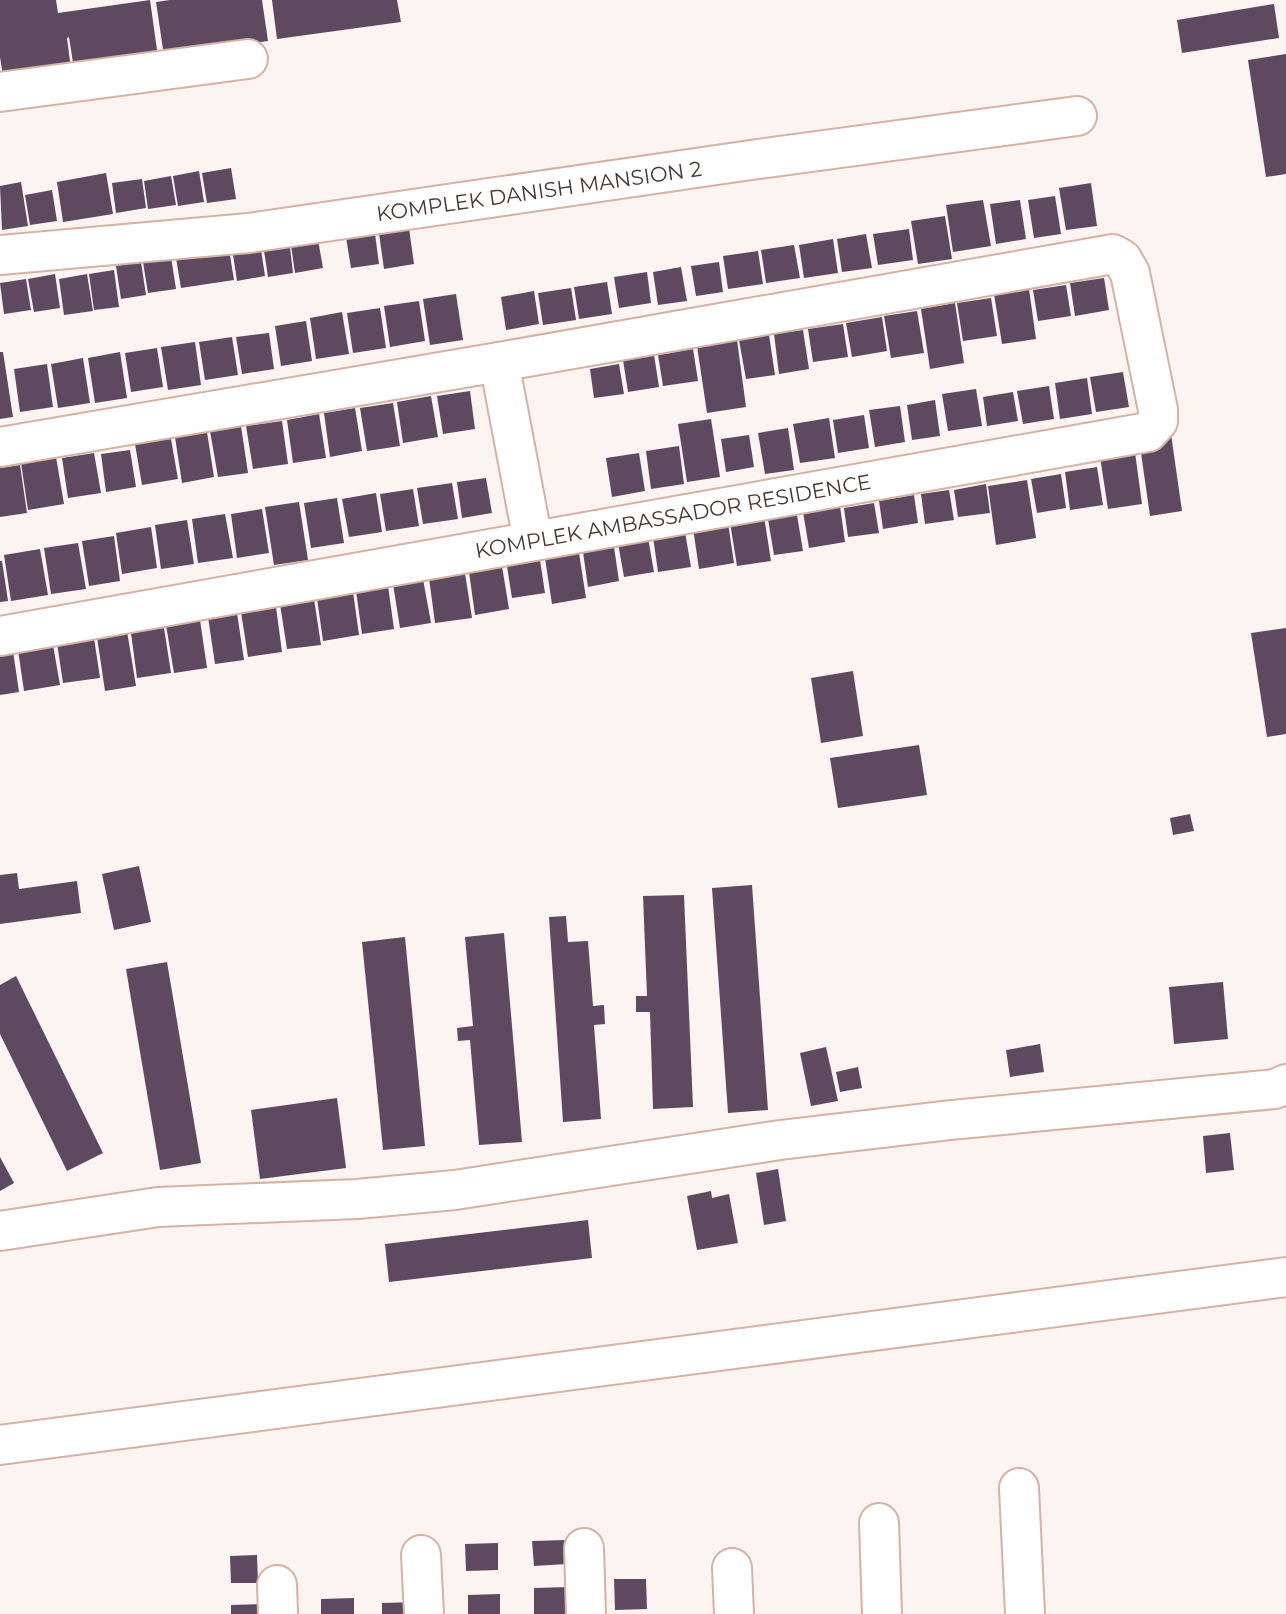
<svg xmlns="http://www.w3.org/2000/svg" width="1286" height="1614" font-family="Montserrat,sans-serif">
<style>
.building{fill:#5e4961}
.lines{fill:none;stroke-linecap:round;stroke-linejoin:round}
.minor-casing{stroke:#d6b2a3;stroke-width:42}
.minor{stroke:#fff;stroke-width:38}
.labels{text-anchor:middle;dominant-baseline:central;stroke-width:7;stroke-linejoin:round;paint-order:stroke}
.street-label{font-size:21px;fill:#453731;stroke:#fff}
</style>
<rect width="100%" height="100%" fill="#fcf4f1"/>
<g class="building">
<path d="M0 0H56L58 13 150 0 158 57 74 69 69 37 67 38 72 77 5 88 0 57Z"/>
<path d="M170 0H262L268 41 164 56 156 2Z"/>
<path d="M272 0H397L401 22 277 39Z"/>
<path d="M1274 4 1279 38 1182 53 1177 20Z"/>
<path d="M1286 54V174L1266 177 1248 60Z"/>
<path d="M231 168 236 199 207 203 202 173Z"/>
<path d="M199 171 204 202 178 206 173 176Z"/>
<path d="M106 173 113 214 63 222 57 182Z"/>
<path d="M171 176 176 205 148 209 144 181Z"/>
<path d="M142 179 146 208 116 213 112 183Z"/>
<path d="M21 182 28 226 2 230 0 186Z"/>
<path d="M1091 183 1097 226 1066 230 1059 188Z"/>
<path d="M52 190 57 221 30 225 25 195Z"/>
<path d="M1055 196 1061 234 1034 238 1028 200Z"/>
<path d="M983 200 991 246 953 252 946 205Z"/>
<path d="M1020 200 1026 239 996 244 990 204Z"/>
<path d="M945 216 952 259 918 264 911 221Z"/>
<path d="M408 221 414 264 384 269 378 226Z"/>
<path d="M374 226 379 264 351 268 345 231Z"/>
<path d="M909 229 913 260 878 265 873 234Z"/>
<path d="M317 234 323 268 295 273 290 238Z"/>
<path d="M866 234 872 268 842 272 837 239Z"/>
<path d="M289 239 293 273 268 277 263 244Z"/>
<path d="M833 239 838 273 804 278 799 245Z"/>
<path d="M260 243 265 276 237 281 232 248Z"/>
<path d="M794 245 800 278 766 283 761 250Z"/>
<path d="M229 249 234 280 181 288 176 258Z"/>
<path d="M758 251 763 284 728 289 723 256Z"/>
<path d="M171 257 176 289 148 293 143 262Z"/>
<path d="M141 262 146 295 121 299 116 266Z"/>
<path d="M719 262 723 292 696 296 691 266Z"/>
<path d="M681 267 687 301 658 305 653 272Z"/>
<path d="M114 270 119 307 94 310 89 274Z"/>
<path d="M647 272 651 303 619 308 614 277Z"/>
<path d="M55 274 60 308 34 312 28 279Z"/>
<path d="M87 274 93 311 64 315 59 279Z"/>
<path d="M1104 278 1109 310 1075 316 1070 283Z"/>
<path d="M26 279 31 310 4 314 0 283Z"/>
<path d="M607 282 612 314 579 319 574 287Z"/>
<path d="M1066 285 1071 316 1038 321 1033 290Z"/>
<path d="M571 288 576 320 543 325 538 293Z"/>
<path d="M1029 289 1036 339 1002 344 994 294Z"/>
<path d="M534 291 539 324 506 330 501 297Z"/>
<path d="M456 294 463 340 430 345 423 299Z"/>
<path d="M991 298 997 336 963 341 957 303Z"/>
<path d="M419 301 425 341 390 347 384 306Z"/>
<path d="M955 303 964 363 930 369 921 309Z"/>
<path d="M380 308 386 348 353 353 347 313Z"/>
<path d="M917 311 924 353 891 358 884 316Z"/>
<path d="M342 312 349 354 316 359 310 318Z"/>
<path d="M882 317 887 351 852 357 846 323Z"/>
<path d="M306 321 312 361 281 366 275 326Z"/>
<path d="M843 324 848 357 813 362 808 329Z"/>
<path d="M803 330 809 369 779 374 774 334Z"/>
<path d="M269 333 274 369 242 374 236 337Z"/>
<path d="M769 335 775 375 746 379 739 340Z"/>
<path d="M232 337 238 375 205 380 199 342Z"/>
<path d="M737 340 746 407 707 413 697 346Z"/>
<path d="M195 342 201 385 168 390 161 347Z"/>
<path d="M157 348 163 387 131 392 125 353Z"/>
<path d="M693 349 698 381 663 386 658 355Z"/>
<path d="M0 352H3L13 417 0 419Z"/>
<path d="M120 352 127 398 95 403 88 358Z"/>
<path d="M654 355 659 387 628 392 623 360Z"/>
<path d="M83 358 90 403 58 408 51 364Z"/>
<path d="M47 364 53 407 20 412 14 369Z"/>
<path d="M619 364 624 394 594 398 590 369Z"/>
<path d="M1123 372 1129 407 1096 412 1090 377Z"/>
<path d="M1087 378 1092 414 1060 419 1055 383Z"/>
<path d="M1049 386 1054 419 1023 424 1017 391Z"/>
<path d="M976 389 982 426 948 431 942 394Z"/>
<path d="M470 391 475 429 443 434 437 396Z"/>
<path d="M1013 392 1018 421 987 426 983 397Z"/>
<path d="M431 396 438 437 403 443 397 402Z"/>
<path d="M935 400 940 436 912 440 907 405Z"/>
<path d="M393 403 400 446 367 451 360 408Z"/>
<path d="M900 406 905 442 875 447 869 410Z"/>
<path d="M355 408 362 451 330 457 324 413Z"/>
<path d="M319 414 326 458 293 463 287 420Z"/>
<path d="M864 415 869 448 838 453 833 420Z"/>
<path d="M829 418 835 458 800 463 793 424Z"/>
<path d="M711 419 720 477 687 482 678 424Z"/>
<path d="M282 421 288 464 253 469 246 426Z"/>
<path d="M241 426 248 473 218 477 210 431Z"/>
<path d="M788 428 794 470 765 474 758 433Z"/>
<path d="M207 432 214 477 182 483 175 437Z"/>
<path d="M1171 434 1182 511 1150 516 1139 439Z"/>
<path d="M749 435 754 467 726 472 721 439Z"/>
<path d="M171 439 178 479 142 485 135 444Z"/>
<path d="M1134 445 1142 504 1108 509 1099 450Z"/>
<path d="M679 446 684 484 651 489 646 451Z"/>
<path d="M130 450 136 487 106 492 101 454Z"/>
<path d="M94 453 101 493 68 498 62 458Z"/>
<path d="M639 453 645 491 612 497 606 458Z"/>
<path d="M56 457 64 504 28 510 21 463Z"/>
<path d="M20 465 27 513 0 517V468Z"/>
<path d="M1097 467 1103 505 1070 510 1065 472Z"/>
<path d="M1061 474 1066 508 1037 513 1031 479Z"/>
<path d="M486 478 492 513 462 518 457 482Z"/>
<path d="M1027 480 1036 538 996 545 988 486Z"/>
<path d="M452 483 458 519 423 524 417 488Z"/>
<path d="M986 484 990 513 958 517 954 490Z"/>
<path d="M413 489 419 526 386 531 380 494Z"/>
<path d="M949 490 954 520 925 524 921 494Z"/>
<path d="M376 493 382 532 349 537 342 499Z"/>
<path d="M914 495 918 523 883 529 879 501Z"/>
<path d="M337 498 344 543 311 548 304 503Z"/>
<path d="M299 502 308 560 274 565 265 507Z"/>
<path d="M874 503 879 533 848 537 844 508Z"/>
<path d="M840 506 845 542 809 548 803 512Z"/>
<path d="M262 509 269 553 237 558 231 514Z"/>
<path d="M763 510 771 561 737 566 729 516Z"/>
<path d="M225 514 233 558 198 563 192 519Z"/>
<path d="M797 515 803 551 774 555 768 519Z"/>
<path d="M187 520 194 564 161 569 155 525Z"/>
<path d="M728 523 734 563 699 569 693 528Z"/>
<path d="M151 527 157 568 122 574 116 533Z"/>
<path d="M685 532 691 567 658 572 653 537Z"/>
<path d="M114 536 120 581 89 586 82 541Z"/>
<path d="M648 538 654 572 624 577 618 543Z"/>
<path d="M78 543 86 589 51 594 44 548Z"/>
<path d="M614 547 619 581 588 587 583 552Z"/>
<path d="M40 549 48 595 11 601 4 555Z"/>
<path d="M579 553 586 598 552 604 545 558Z"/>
<path d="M540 560 545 593 512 598 507 566Z"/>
<path d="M0 561H2L8 601 0 602Z"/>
<path d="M502 566 509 609 475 615 469 572Z"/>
<path d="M465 573 472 618 435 623 429 578Z"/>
<path d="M423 579 431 623 400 628 393 584Z"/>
<path d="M388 586 394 629 362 634 356 591Z"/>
<path d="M353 592 359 635 323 641 317 598Z"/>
<path d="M314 599 321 645 287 649 280 604Z"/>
<path d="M276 607 282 652 248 657 241 612Z"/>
<path d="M237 613 244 660 215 664 208 617Z"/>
<path d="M200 620 207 668 174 673 166 625Z"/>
<path d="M126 625 136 686 105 691 96 630Z"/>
<path d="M164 628 171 673 137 678 131 633Z"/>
<path d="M1286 628V734L1267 737 1251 633Z"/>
<path d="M94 638 100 678 63 683 57 643Z"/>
<path d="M53 645 60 685 24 691 18 650Z"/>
<path d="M13 651 19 692 0 695V653Z"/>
<path d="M853 671 863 736 821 743 811 678Z"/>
<path d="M919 745 927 795 838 808 830 758Z"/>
<path d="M1190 814 1194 831 1173 835 1170 818Z"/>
<path d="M139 866 151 922 114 930 102 874Z"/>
<path d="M17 873 19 889 77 881 81 913 0 924V875Z"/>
<path d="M752 885 768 1110 728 1113 712 888Z"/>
<path d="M684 895 693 1107 653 1109 650 1012H636V996H647L643 896Z"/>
<path d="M566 916 568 942 588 941 593 1006 604 1005 605 1024 594 1025 601 1119 563 1122 549 917Z"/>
<path d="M504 933 522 1142 479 1145 470 1040 458 1041 457 1028 473 1026 465 937Z"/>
<path d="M405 937 425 1146 383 1150 362 942Z"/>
<path d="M167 962 201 1163 160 1170 126 969Z"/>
<path d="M16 976 103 1153 67 1171 0 1034V985Z"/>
<path d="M1223 982 1228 1039 1174 1044 1169 987Z"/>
<path d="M1040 1044 1044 1072 1010 1077 1006 1050Z"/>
<path d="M826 1047 838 1101 811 1106 800 1053Z"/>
<path d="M858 1067 862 1088 840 1092 836 1072Z"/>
<path d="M337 1098 346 1168 260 1179 251 1110Z"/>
<path d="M1230 1133 1234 1170 1206 1173 1203 1136Z"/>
<path d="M0 1157 14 1183 0 1191Z"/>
<path d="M778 1169 786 1221 764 1225 756 1173Z"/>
<path d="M711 1191 712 1198 729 1194 738 1243 697 1250 687 1196Z"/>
<path d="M588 1220 592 1258 389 1282 385 1244Z"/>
<path d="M566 1540 567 1564 534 1566 532 1541Z"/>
<path d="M498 1543V1570L466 1571 465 1544Z"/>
<path d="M257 1555 258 1583H231L230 1556Z"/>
<path d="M614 1579H646L647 1609 615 1610Z"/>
<path d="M568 1587 570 1614H534V1588Z"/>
<path d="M500 1594V1614H468V1595Z"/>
<path d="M354 1598V1614H321V1599Z"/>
<path d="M416 1602 417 1614H382V1603Z"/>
<path d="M260 1604V1614H231V1605Z"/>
</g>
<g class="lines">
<g class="minor-casing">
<g id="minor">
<path d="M0 92 248 59"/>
<path d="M0 255 249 233 751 160 1077 116"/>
<path d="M499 362 533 541"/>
<path d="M0 447 499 362 1113 254 1122 259 1130 273 1158 410V421L1148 432 0 636"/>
<path d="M0 1231 158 1207 357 1199 455 1190 780 1140 951 1120 1275 1089 1286 1084"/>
<path d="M0 1445 1286 1277"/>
<path d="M1019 1488 1025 1614"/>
<path d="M879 1523 882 1614"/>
<path d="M584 1548 586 1614"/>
<path d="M421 1555 424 1614"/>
<path d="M732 1568 734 1614"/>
<path d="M277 1585 278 1614"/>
</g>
</g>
<use href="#minor" class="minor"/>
</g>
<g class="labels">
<g class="street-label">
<text transform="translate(539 191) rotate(-8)">KOMPLEK DANISH MANSION 2</text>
<text transform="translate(673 516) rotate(-10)">KOMPLEK AMBASSADOR RESIDENCE</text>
</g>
</g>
</svg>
